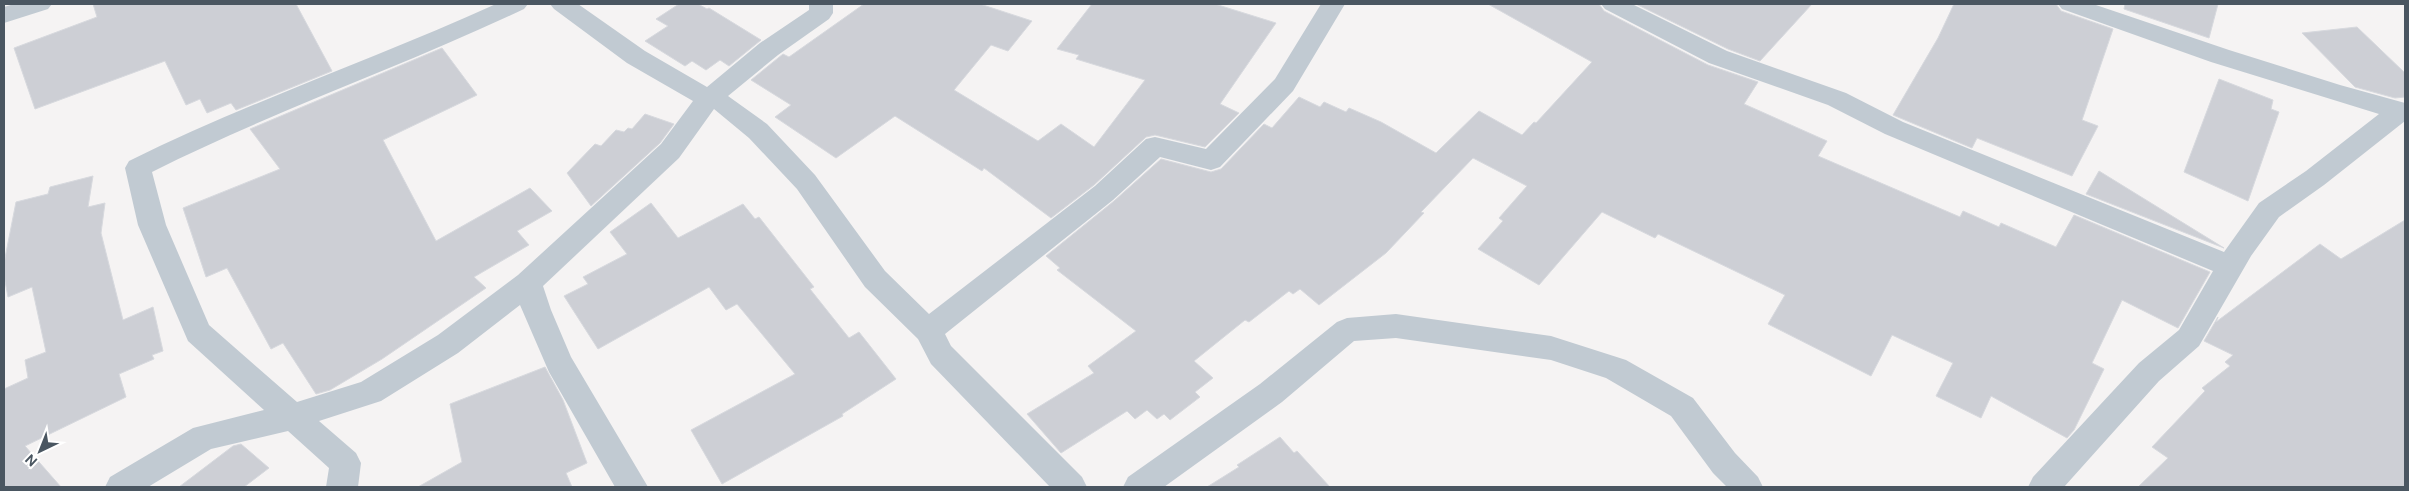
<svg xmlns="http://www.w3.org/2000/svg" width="2409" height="491" font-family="'DM Sans',sans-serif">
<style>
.building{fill:#cdcfd5;stroke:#d7d9de}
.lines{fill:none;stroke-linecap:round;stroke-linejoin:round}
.street{fill:#c1cad2;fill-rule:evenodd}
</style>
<rect width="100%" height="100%" fill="#f5f3f3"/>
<g class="building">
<path d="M93 4H296L332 71 236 110 231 103 207 113 200 99 186 105 165 61 35 109 14 48 97 17Z"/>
<path d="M679 4H698L707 9 709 8 761 40 729 66 720 60 706 70 692 61 685 66 645 41 668 26 656 19Z"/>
<path d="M864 4H980L1032 21 1008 51 991 45 954 90 1038 141 1061 124 1094 147 1145 80 1076 59 1079 55 1057 49 1092 4H1215L1276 23 1220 104 1239 113 1205 147 1155 135 1146 137 1094 185 1051 218 984 168 982 171 895 116 836 158 775 117 791 105 751 80 783 54 789 57Z"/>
<path d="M1488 4H1599L1604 11 1708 65 1758 82 1744 104 1827 141 1818 156 1960 217 1963 211 1999 227 2001 223 2056 247 2074 215 2210 272 2178 328 2122 300 2092 363 2104 369 2074 430 2067 438 1991 396 1981 418 1936 396 1953 363 1892 335 1871 376 1768 324 1785 295 1658 234 1655 238 1602 212 1539 285 1478 249 1503 221 1499 218 1527 186 1473 158 1421 212 1424 213 1386 253 1319 305 1300 289 1293 294 1289 291 1249 322 1245 320 1194 361 1213 378 1195 392 1200 397 1170 420 1164 414 1157 419 1147 410 1135 419 1127 411 1061 453 1027 414 1094 373 1088 366 1136 331 1057 270 1060 268 1046 256 1114 201 1161 159 1211 172 1221 169 1264 124 1272 128 1299 97 1320 107 1324 102 1346 112 1349 108 1381 122 1436 153 1479 111 1522 135 1534 122 1536 123 1592 62Z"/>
<path d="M1636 4H1812L1760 61 1728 49Z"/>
<path d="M1954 4H2056L2061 11 2113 29 2082 120 2098 126 2072 176 1977 138 1972 148 1893 115 1938 38Z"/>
<path d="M2125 4H2218L2209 38 2124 9Z"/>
<path d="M2357 27 2405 73V97L2395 98 2355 87 2302 33Z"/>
<path d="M442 48 477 95 383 140 436 241 530 188 552 211 517 231 529 245 474 277 486 288 382 359 330 390 316 394 283 343 271 349 227 268 206 277 183 208 280 169 250 129Z"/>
<path d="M2219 79 2273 100 2271 109 2279 112 2248 201 2184 172Z"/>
<path d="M645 114 674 124 660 143 591 206 567 173 595 144 601 146 616 130 624 132 628 128 632 129Z"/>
<path d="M2099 171 2224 248 2086 194Z"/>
<path d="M93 176 88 207 105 203 101 233 123 320 153 307 163 351 152 355 154 359 119 374 126 397 25 446 61 487H4V389L28 378 25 360 46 352 32 287 8 297 4 276V263L16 202 48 194 50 187Z"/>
<path d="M651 203 678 238 743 204 755 219 759 217 814 287 810 289 849 338 859 332 896 379 842 414 843 416 722 484 691 430 795 374 737 304 726 310 709 287 598 349 564 296 588 284 583 277 627 254 610 232Z"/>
<path d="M2405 220V487H2138L2168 458 2152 447 2205 391 2202 388 2230 366 2225 362 2233 355 2204 341 2218 317 2216 322 2320 244 2341 259Z"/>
<path d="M545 367 563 400 587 463 566 473 572 487H418L462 462 450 404Z"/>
<path d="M1280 437 1294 453 1297 451 1330 487H1207L1239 467 1237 465Z"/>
<path d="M241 444 269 468 244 487H179L233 446Z"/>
</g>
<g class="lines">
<g class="street">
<path d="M14 4H52L48 9 4 23V7Z"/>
<path d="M496 4H528L524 9C402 67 273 111 152 172L166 225 209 325 297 402 361 382 438 335 518 275 661 144 693 101 627 63 554 9 550 4H578L645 51 707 87 760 43 809 10V4H833V13L829 19 778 55 728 96 767 124 815 175 885 271 929 314 1095 186 1146 139 1155 137 1206 149 1275 79 1321 4H1345L1293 91 1220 167 1211 170 1160 157 1113 200 945 334 951 346 1082 477 1087 487H1050L931 364 918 339 865 287 797 189 749 138 714 109 679 158 543 286 551 310 571 357 648 487H615L549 372 520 305 458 353 381 401 319 421 356 453 361 463 358 487H326L329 468 288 431 211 449 148 487H105L110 477 193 428 264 410 188 341 138 225 125 168 129 161C248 102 375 59 496 4Z"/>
<path d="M1601 4H1632L1727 51 1846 93 1903 122 2224 252 2259 203 2306 171 2379 114 2211 62 2062 9 2058 4H2093L2229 50 2340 85 2405 103V121L2324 185 2279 217 2251 256 2199 346 2159 381 2064 487H2028L2033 477 2139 363 2179 330 2213 271 1885 134 1828 105 1709 63 1605 9Z"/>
<path d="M1396 314 1551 336 1626 360 1693 398 1735 453 1758 477 1763 487H1727L1713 473 1671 416 1606 378 1551 360 1396 338 1354 341 1282 402 1164 487H1123L1128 477 1260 384 1337 322 1347 318Z"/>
</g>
</g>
<rect width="2409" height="491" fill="none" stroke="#4a5661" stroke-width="10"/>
<g transform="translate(40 451) rotate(223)" stroke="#ffffff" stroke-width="4" paint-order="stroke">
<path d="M0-4L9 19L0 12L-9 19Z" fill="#4a5661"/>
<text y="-8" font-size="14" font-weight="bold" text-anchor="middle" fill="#4a5661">N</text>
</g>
</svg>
